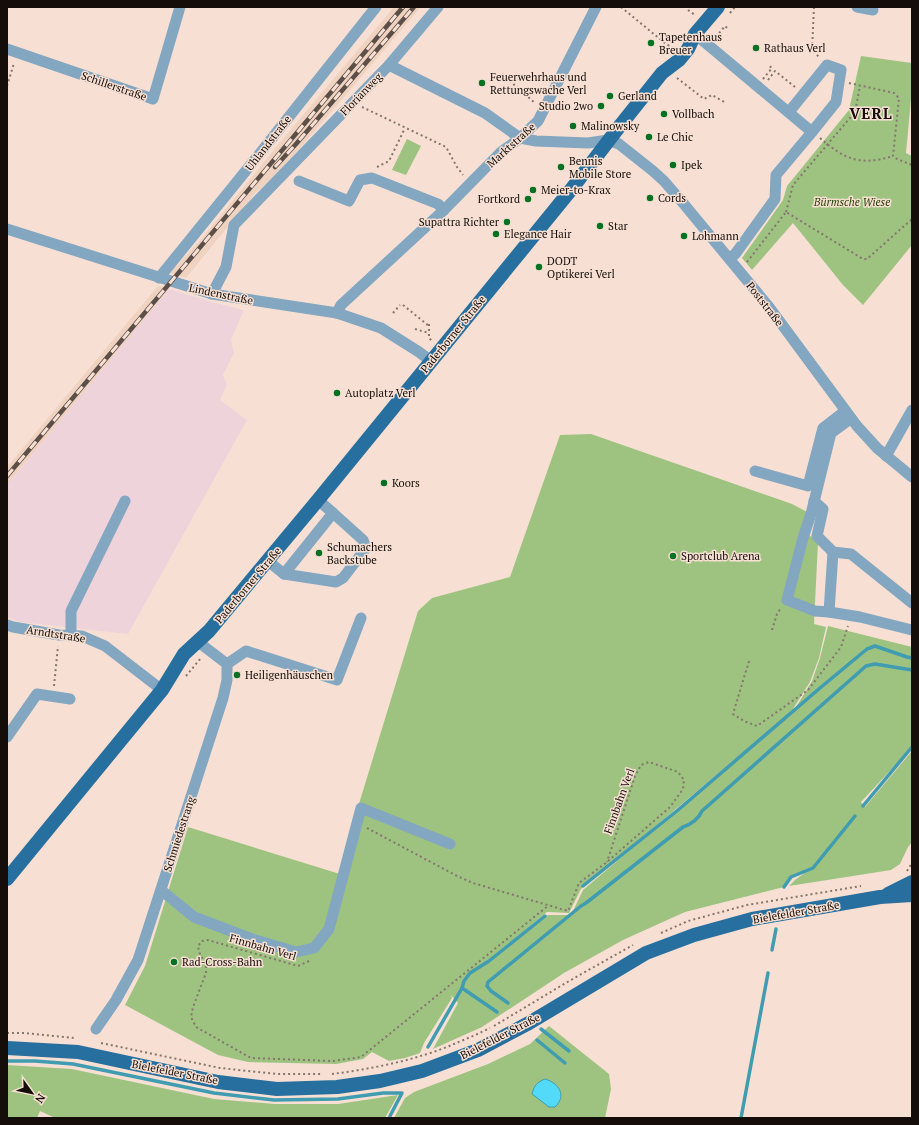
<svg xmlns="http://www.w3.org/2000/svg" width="919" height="1125" font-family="'PT Serif',serif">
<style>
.built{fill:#f0d2c0}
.industrial{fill:#eed4da}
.green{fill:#9ec380}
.water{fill:#53daf9;stroke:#409cb1}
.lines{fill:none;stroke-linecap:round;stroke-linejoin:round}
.stream{stroke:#409cb1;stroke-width:3.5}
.path{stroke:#84756d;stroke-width:2;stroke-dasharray:2 3;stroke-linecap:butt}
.minor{stroke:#83a6c1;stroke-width:11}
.major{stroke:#266f9f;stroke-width:14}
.rail-casing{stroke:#5b4f48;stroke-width:4.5}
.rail{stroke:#f7e0d3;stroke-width:3;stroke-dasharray:9;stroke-linecap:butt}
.poi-dot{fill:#067123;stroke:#f7e0d3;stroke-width:1.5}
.labels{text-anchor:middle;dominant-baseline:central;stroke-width:3;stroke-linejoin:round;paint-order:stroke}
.poi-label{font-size:11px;fill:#140d09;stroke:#f7e0d3;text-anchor:start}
.street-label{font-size:11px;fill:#140d09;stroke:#f7e0d3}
.park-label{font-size:11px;font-style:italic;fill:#243f01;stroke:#f7e0d3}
.district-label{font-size:15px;font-weight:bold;letter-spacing:1px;fill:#140d09;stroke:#f7e0d3}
</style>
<rect width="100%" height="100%" fill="#f7e0d3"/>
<g class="built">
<path d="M394 7H421L273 180 257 191 186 278 170 273 203 237 276 147Z"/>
<path d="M158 286 169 289 7 485V467Z"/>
</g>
<path class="industrial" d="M169 289 223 305 244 310 231 340 234 353 223 375 227 385 220 400 247 420 128 634 19 622 7 617V485Z"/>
<g class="green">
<path d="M861 56 912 63V88L906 153 912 156V245L863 305 843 285 793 223 752 270 742 258 783 200 787 186 849 110Z"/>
<path d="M407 139 421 146 406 175 392 170Z"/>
<path d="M591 434 792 504 811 514 809 535 818 542 814 624 826 627 819 658 810 682 791 712 581 889 569 913 547 912 480 967 548 915H571L583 890 793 712 812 681 820 658 828 626 912 647V747L861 802 865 807 912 751V842L908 847 900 864 891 870 789 886 795 880 810 869 791 877 784 887 685 912 623 940 564 973 482 1027 433 1049 458 1003 451 995 452 998 424 1043 420 1053 405 1058 389 1061 372 1052 363 1059 336 1064 248 1062 218 1055 125 1005 145 966 188 827 340 874 358 807 418 611 432 598 510 577 560 435Z"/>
<path d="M549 1026 609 1074 611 1089 605 1118H394L405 1098 414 1092 488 1064 530 1044Z"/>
<path d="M7 1065 72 1069 214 1099 275 1104H338L398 1095 385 1118H55L40 1111 37 1118H7Z"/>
</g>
<path class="water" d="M545 1079C559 1083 567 1096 555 1107H549L532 1094C534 1086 537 1082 545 1079Z"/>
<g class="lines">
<g class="stream">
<path d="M863 806 912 747"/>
<path d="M583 886 678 810 820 688 867 649 875 646 907 657 912 658"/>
<path d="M784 887 791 877 813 868 855 816"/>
<path d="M772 950 776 929"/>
<path d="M462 988 497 1012"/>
<path d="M508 1003 491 991 487 986 488 982 581 906 586 903 683 827C692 824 698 820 702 811L866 666 875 664 912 670"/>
<path d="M541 1029 569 1051"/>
<path d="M537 1040 565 1063"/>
<path d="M428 1047 462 988 464 981 470 973 489 961 545 916"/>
<path d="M7 1061H35L73 1064 214 1093 274 1100 338 1099 383 1093H402L390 1116"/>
<path d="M741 1118 768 973"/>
</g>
<g class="path">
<path d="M621 7 666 44 673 48"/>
<path d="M814 7 812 50 820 58"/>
<path d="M688 10 695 15"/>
<path d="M730 13 735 7"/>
<path d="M716 37 725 26 728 29"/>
<path d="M502 74 535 103"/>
<path d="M677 78 704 99 712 95 724 102"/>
<path d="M763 79 772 68 768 65"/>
<path d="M768 80 775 71 795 87"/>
<path d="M849 83 894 93 899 98 893 156 897 159 912 165"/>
<path d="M7 86 14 63"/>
<path d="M362 107 446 147 457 167 463 175"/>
<path d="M820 138C845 160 861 166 893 156"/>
<path d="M377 167 389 161 405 128"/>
<path d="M786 212 793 185 855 112 860 86"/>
<path d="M747 262 786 212 863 259H867L912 219"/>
<path d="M403 305 429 326"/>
<path d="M393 313 400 305"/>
<path d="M429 324V338L432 341"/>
<path d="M415 329 429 333"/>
<path d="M772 630 777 614 781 608"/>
<path d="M749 661 733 714 744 721 757 726 808 690 841 647 848 626"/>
<path d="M186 676 201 658"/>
<path d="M54 686 58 646"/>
<path d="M367 828 457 876 473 883 568 911 579 883 607 862 670 807 683 789 684 780 678 772 649 762 641 765 635 776 607 862"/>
<path d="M907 871 912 863"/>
<path d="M661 933 688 921 747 905 861 886"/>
<path d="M309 961 298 966 208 940 202 941 198 946 199 952 206 965V973L193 1007 191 1017 196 1027 251 1058 333 1061 361 1057 549 905"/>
<path d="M494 1026 569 981 633 945"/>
<path d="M7 1033H24L75 1038"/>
<path d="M101 1043 220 1068 277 1074H323"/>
<path d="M332 1074C371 1069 417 1060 454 1044 466 1039 478 1034 490 1028"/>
</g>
<g class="minor">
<path d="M857 7 873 10"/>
<path d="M695 34 812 132 836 102 841 70 827 65 789 112"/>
<path d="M7 49 153 99 180 7"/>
<path d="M389 65 485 113 520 138 536 141 588 143 608 140 619 144 653 171 664 181 683 203 769 307 857 426 877 448 912 477"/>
<path d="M299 181 349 201 360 180 372 178 438 204 444 210"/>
<path d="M7 229 212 294 337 313 381 328 419 352 431 361"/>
<path d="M730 259 736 253 775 199 776 175 812 132"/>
<path d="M159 278 257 157 376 7"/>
<path d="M212 294 226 267 234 225 389 65 438 7"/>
<path d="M337 313 341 305 444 210 500 153 520 138 538 121 596 7"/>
<path d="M850 419 831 433 811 514 803 538 787 600 815 611 829 612 860 617 912 630"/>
<path d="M886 456 912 410"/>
<path d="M755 471 808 486 823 428 845 411"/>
<path d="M814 501 823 509 817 536 833 552 851 554 912 603"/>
<path d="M268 561 284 574 333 513 318 500"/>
<path d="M284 574 336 582 343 578 366 548 363 540 333 513"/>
<path d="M829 612 833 552"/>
<path d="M7 625 13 627 59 635 82 636 105 646 162 690"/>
<path d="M71 636V611L125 501"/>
<path d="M227 664 246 651 337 680 361 618"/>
<path d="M7 737 37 694 70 699"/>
<path d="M161 890 194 917 252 939 296 952 314 948 329 929 361 808 450 844"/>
<path d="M96 1029 116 1000 138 960 223 698 227 680V664L197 641"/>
</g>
<g class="major">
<path d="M7 879 162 690 184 654 209 631 318 500 570 191 619 127 662 73 679 60 688 49 695 34 718 7"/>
<path d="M888 894 912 882"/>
<path d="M7 1048 78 1052 218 1082 277 1089 337 1087 380 1081 422 1071 478 1050 529 1023 646 953 694 935 752 919 880 897 912 895"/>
</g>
<g class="rail-casing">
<g id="rail">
<path d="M275 167 296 144 414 7"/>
<path d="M7 476 403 7"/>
</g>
</g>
<use href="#rail" class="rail"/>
</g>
<g class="poi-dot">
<circle cx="651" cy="43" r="4"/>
<circle cx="756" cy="48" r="4"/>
<circle cx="482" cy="83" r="4"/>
<circle cx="610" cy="96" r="4"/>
<circle cx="601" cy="106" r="4"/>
<circle cx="664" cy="114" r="4"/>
<circle cx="573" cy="126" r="4"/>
<circle cx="649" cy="137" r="4"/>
<circle cx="673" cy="165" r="4"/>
<circle cx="561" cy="167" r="4"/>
<circle cx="533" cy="190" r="4"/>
<circle cx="650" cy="198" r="4"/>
<circle cx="528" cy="199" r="4"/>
<circle cx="507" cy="222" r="4"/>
<circle cx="600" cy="226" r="4"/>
<circle cx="496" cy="234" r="4"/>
<circle cx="684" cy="236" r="4"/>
<circle cx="539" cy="267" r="4"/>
<circle cx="337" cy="393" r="4"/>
<circle cx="384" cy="483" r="4"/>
<circle cx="319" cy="553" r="4"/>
<circle cx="673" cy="556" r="4"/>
<circle cx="237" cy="675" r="4"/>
<circle cx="174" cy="962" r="4"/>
</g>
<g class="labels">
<g class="poi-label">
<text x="659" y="37">Tapetenhaus<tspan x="659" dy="13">Breuer</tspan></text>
<text x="764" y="48">Rathaus Verl</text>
<text x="490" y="77">Feuerwehrhaus und<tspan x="490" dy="13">Rettungswache Verl</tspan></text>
<text x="618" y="96">Gerland</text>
<text x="593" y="106" text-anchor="end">Studio 2wo</text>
<text x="672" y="114">Vollbach</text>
<text x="581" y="126">Malinowsky</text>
<text x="657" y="137">Le Chic</text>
<text x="569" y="161">Bennis<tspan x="569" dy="13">Mobile Store</tspan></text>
<text x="681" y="165">Ipek</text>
<text x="541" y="190">Meier-to-Krax</text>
<text x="658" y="198">Cords</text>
<text x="520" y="199" text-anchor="end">Fortkord</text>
<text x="499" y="222" text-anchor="end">Supattra Richter</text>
<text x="608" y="226">Star</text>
<text x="504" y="234">Elegance Hair</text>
<text x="692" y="236">Lohmann</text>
<text x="547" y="261">DODT<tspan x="547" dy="13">Optikerei Verl</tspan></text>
<text x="345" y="393">Autoplatz Verl</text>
<text x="392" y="483">Koors</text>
<text x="327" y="547">Schumachers<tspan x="327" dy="13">Backstube</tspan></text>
<text x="681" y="556">Sportclub Arena</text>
<text x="245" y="675">Heiligenhäuschen</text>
<text x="182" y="962">Rad-Cross-Bahn</text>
</g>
<g class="street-label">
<text transform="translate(114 86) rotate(19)">Schillerstraße</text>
<text transform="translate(361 94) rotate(-46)">Florianweg</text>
<text transform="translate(268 143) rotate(-52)">Uhlandstraße</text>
<text transform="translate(511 145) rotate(-42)">Marktstraße</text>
<text transform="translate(221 294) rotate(12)">Lindenstraße</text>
<text transform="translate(765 304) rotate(52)">Poststraße</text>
<text transform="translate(453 334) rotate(-51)">Paderborner Straße</text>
<text transform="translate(248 585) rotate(-50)">Paderborner Straße</text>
<text transform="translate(56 634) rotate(9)">Arndtstraße</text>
<text transform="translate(619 801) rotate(-70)">Finnbahn Verl</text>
<text transform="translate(179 834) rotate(-72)">Schmiedestrang</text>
<text transform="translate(796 912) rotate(-10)">Bielefelder Straße</text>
<text transform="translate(263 947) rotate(16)">Finnbahn Verl</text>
<text transform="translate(500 1036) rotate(-27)">Bielefelder Straße</text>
<text transform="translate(175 1072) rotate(11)">Bielefelder Straße</text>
</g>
<g class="park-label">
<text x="852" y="202">Bürmsche Wiese</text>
</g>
<g class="district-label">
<text x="871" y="113">VERL</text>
</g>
</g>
<rect width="919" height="1125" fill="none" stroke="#140d09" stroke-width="16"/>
<g transform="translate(32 1093) rotate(123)" stroke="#f7e0d3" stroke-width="3" paint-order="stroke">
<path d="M0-3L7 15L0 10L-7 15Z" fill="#140d09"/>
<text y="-6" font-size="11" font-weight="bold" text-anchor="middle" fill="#140d09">N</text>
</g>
</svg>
